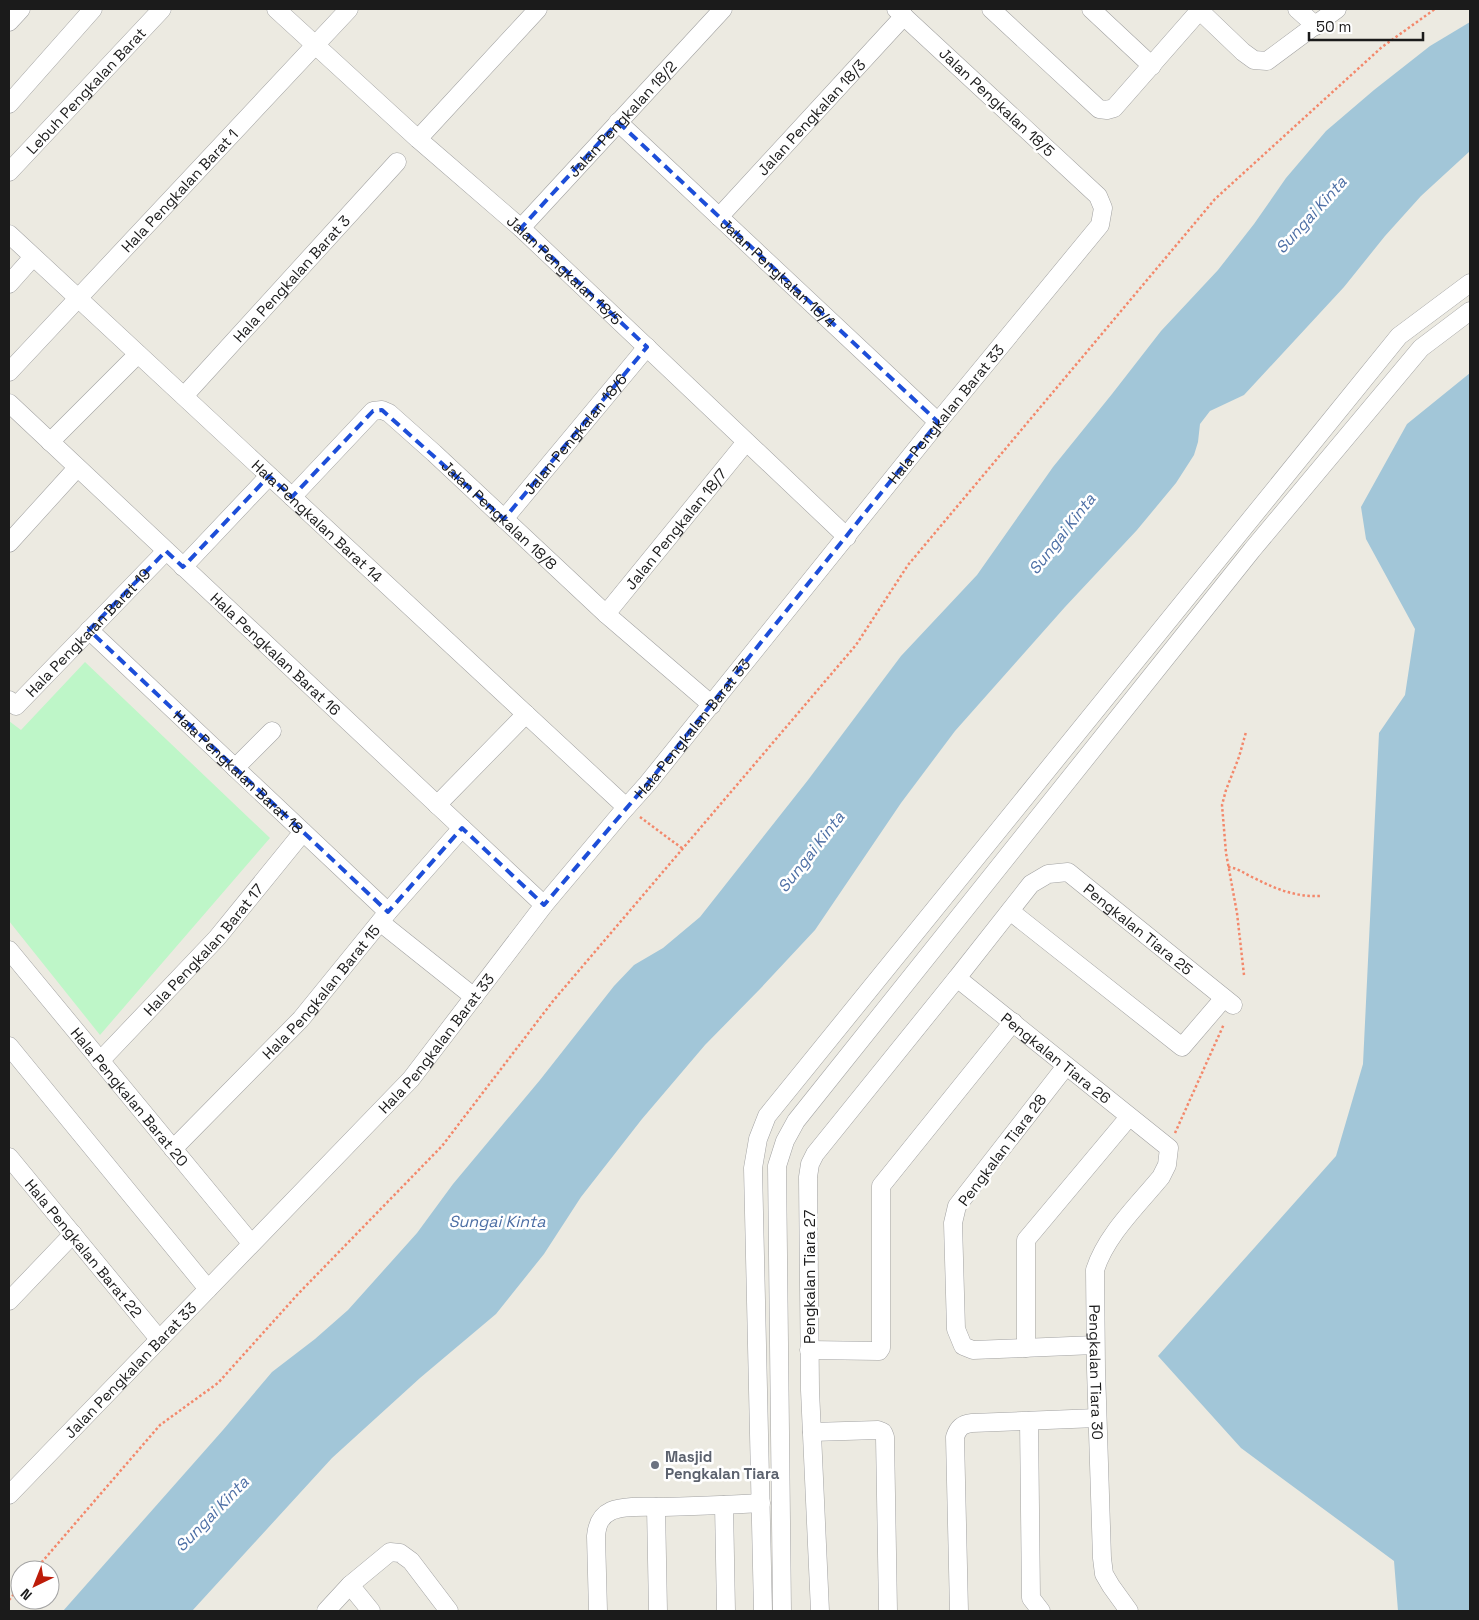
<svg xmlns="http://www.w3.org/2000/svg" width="1479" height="1620" font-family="'Space Grotesk',sans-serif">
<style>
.park{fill:#bef6c8}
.water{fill:#a2c6d8}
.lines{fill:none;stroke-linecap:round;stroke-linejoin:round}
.minor-casing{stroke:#a2a2a2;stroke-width:19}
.path{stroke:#f3886b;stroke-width:2.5;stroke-dasharray:2.5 2.5;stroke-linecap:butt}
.minor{stroke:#fff;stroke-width:18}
.marked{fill:none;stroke:#1d4ed8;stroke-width:4;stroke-dasharray:10 6;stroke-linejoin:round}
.worship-dot{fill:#6b7280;stroke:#fff;stroke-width:2}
.labels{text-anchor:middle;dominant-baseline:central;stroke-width:5;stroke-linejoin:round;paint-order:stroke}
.street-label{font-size:15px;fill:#1b1b1b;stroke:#fff}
.worship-label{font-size:15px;font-weight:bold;fill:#5b616d;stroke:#fff;text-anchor:start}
.water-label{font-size:16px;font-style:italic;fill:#4d6fa5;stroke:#fff}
</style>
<rect width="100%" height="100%" fill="#eceae1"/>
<path class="park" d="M85 662 270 838 100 1035 9 921V721L21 730Z"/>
<g class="water">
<path d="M1470 22V151L1421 196 1385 236 1344 287 1244 395 1210 411 1200 424 1198 442 1194 455 1176 483 1137 530 1065 607 955 731 901 803 815 930 760 989 705 1045 642 1119 581 1197 544 1254 496 1314 420 1378 332 1458 192 1611H63L223 1430 272 1372 315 1339 348 1310 417 1233 453 1184 540 1080 614 986 634 965 663 948 700 917 808 780 901 656 977 575 1053 467 1112 394 1161 331 1218 270 1254 224 1286 178 1326 131 1374 90 1430 46Z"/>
<path d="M1470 373V1611H1398L1394 1561 1241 1448 1158 1356 1336 1156 1363 1064 1379 733 1405 695 1415 629 1366 539 1361 507 1407 424Z"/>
</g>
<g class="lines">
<g class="minor-casing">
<g id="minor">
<path id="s1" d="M276 9 418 139 521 228 847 537"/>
<path d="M991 9 1099 109 1107 110 1114 108 1200 10"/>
<path d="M1091 9 1152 66"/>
<path d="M1198 9 1243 52 1254 60 1267 61 1337 9"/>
<path d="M1297 9 1316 26"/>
<path d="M9 22 21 9"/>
<path d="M9 104 93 9"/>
<path id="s2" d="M618 122 938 422"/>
<path d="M418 139 538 9"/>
<path id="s3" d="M9 172 162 9"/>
<path id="s4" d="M719 217 904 16"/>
<path id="s5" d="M521 228 723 9"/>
<path id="s6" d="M9 234 626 807"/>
<path d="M9 284 33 257"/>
<path id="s7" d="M9 372 349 9"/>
<path id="s8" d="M184 396 397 162"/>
<path id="s9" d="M9 403 544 905"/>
<path d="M50 442 138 354"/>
<path id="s10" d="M292 497 373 411 382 410 389 413 434 453 606 614 712 705"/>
<path id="s11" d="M504 519 647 347"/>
<path d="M9 543 77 468"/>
<path d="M183 567 269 476"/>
<path id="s12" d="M606 614 746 442"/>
<path id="s13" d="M89 630 388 912"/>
<path id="s14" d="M9 700 16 706 166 551"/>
<path d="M235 768 272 731"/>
<path d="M437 805 526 714"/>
<path d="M1010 911 1182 1047 1224 998"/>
<path d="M380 922 474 997"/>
<path id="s15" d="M9 950 251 1243"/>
<path id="s16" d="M957 978 1031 884 1048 874 1068 872 1233 1005"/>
<path d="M9 1046 208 1289"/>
<path id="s17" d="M100 1061 217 938 303 832"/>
<path d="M1066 1066 957 1206 953 1223 956 1329 963 1346 973 1350 1095 1345"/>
<path id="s18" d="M173 1149 301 1019 388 912 462 828"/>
<path id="s19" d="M9 1157 159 1339"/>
<path d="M9 1301 73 1234"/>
<path d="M1026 1348V1240L1129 1117"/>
<path d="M809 1350 879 1351 881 1348V1186L1013 1022"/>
<path d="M1029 1421 1031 1598 1041 1611"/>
<path d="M812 1432 878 1430 883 1432 885 1437 888 1611"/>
<path id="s20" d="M9 1495 411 1079 544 905 623 811 648 783 938 422 1100 225 1103 208 1098 196 896 9"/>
<path d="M724 1505 726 1611"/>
<path d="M656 1507 658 1611"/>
<path d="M350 1585 371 1611"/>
<path d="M326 1611 350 1585 390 1552 400 1553 411 1561 449 1611"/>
<path d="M598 1611 596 1536C597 1525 600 1516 611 1511 624 1505 650 1507 664 1507 697 1506 729 1505 761 1503"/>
<path d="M763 1611 753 1168 758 1139 767 1116 1399 336 1470 283"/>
<path d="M782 1611 777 1166 785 1141 796 1121 1252 550 1421 348 1470 311"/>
<path id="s21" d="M820 1611 810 1390 808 1177 810 1164 815 1154 957 978 1169 1148 1167 1165 1161 1177C1138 1205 1106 1235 1095 1270L1096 1369 1102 1558 1104 1574 1111 1586 1129 1611"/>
<path d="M959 1611 955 1437C958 1428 962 1424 972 1423L1097 1418"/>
</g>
</g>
<g class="path">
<path d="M640 817 683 849"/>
<path d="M1228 867C1238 868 1245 874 1254 878 1276 889 1295 897 1320 896"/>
<path d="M1244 975 1237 913 1226 853 1222 805 1226 790 1239 757 1246 732"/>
<path d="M1175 1133 1224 1024"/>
<path d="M35 1570 160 1425 218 1383 298 1294 442 1146 553 1001 856 645 908 565 1215 199 1382 47 1435 9"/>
<path d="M9 1600 20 1587"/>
</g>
<use href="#minor" class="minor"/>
</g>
<path class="marked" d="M618 122 938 422 648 783 544 905 462 828 388 912 89 630 166 551 183 567 269 476 292 497 373 411 382 410 504 519 647 347 521 228Z"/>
<circle class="worship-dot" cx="655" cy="1465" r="5"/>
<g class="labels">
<g class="street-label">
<text stroke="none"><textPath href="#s3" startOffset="112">Lebuh Pengkalan Barat</textPath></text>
<text transform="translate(997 102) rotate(43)">Jalan Pengkalan 18/5</text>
<text stroke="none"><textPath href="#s4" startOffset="136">Jalan Pengkalan 18/3</textPath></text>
<text stroke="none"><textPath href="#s5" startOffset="149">Jalan Pengkalan 18/2</textPath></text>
<text stroke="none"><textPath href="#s7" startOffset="249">Hala Pengkalan Barat 1</textPath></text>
<text stroke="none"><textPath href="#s1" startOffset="389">Jalan Pengkalan 18/5</textPath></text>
<text stroke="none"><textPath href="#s2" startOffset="220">Jalan Pengkalan 18/4</textPath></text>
<text stroke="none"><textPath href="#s8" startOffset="159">Hala Pengkalan Barat 3</textPath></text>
<text stroke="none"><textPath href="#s20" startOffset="1432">Hala Pengkalan Barat 33</textPath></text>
<text stroke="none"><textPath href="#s11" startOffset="111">Jalan Pengkalan 18/6</textPath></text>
<text stroke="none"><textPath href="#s10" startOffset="285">Jalan Pengkalan 18/8</textPath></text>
<text stroke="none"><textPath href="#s6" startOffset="421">Hala Pengkalan Barat 14</textPath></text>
<text stroke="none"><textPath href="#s12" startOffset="110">Jalan Pengkalan 18/7</textPath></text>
<text stroke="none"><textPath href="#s14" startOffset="112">Hala Pengkalan Barat 19</textPath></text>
<text stroke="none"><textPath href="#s9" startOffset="366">Hala Pengkalan Barat 16</textPath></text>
<text stroke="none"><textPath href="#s20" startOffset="1028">Hala Pengkalan Barat 33</textPath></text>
<text stroke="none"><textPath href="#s13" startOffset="206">Hala Pengkalan Barat 18</textPath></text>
<text stroke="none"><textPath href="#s16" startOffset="250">Pengkalan Tiara 25</textPath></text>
<text stroke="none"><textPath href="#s17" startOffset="152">Hala Pengkalan Barat 17</textPath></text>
<text stroke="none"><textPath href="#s18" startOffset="216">Hala Pengkalan Barat 15</textPath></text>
<text stroke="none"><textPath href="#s20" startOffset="622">Hala Pengkalan Barat 33</textPath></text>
<text stroke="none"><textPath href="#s21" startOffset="812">Pengkalan Tiara 26</textPath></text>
<text stroke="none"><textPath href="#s15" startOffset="190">Hala Pengkalan Barat 20</textPath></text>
<text transform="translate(1002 1150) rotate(-53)">Pengkalan Tiara 28</text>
<text stroke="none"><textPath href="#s19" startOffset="118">Hala Pengkalan Barat 22</textPath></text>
<text transform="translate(809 1277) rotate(-90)">Pengkalan Tiara 27</text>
<text stroke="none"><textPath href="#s20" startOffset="174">Jalan Pengkalan Barat 33</textPath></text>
<text stroke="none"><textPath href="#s21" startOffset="1204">Pengkalan Tiara 30</textPath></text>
</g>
<g class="worship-label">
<text x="665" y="1456">Masjid<tspan x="665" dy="17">Pengkalan Tiara</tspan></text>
</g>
<g class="water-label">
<text transform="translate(1311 215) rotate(-48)">Sungai Kinta</text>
<text transform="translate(1062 534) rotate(-52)">Sungai Kinta</text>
<text transform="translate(811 852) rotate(-52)">Sungai Kinta</text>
<text x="497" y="1221">Sungai Kinta</text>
<text transform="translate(212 1514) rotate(-46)">Sungai Kinta</text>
</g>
</g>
<rect width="1479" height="1620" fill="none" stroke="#1b1b1b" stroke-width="20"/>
<g transform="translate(35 1585) rotate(223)"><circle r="24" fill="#ffffff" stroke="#a4a4a4"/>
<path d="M0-4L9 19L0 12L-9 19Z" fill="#bd1c09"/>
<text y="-8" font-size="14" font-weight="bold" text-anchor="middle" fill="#1b1b1b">N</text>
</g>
<path d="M1309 32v8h114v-8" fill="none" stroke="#1b1b1b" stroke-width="2.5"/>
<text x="1316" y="32" font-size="15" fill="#1b1b1b" stroke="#ffffff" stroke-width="4" paint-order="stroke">50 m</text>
</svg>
